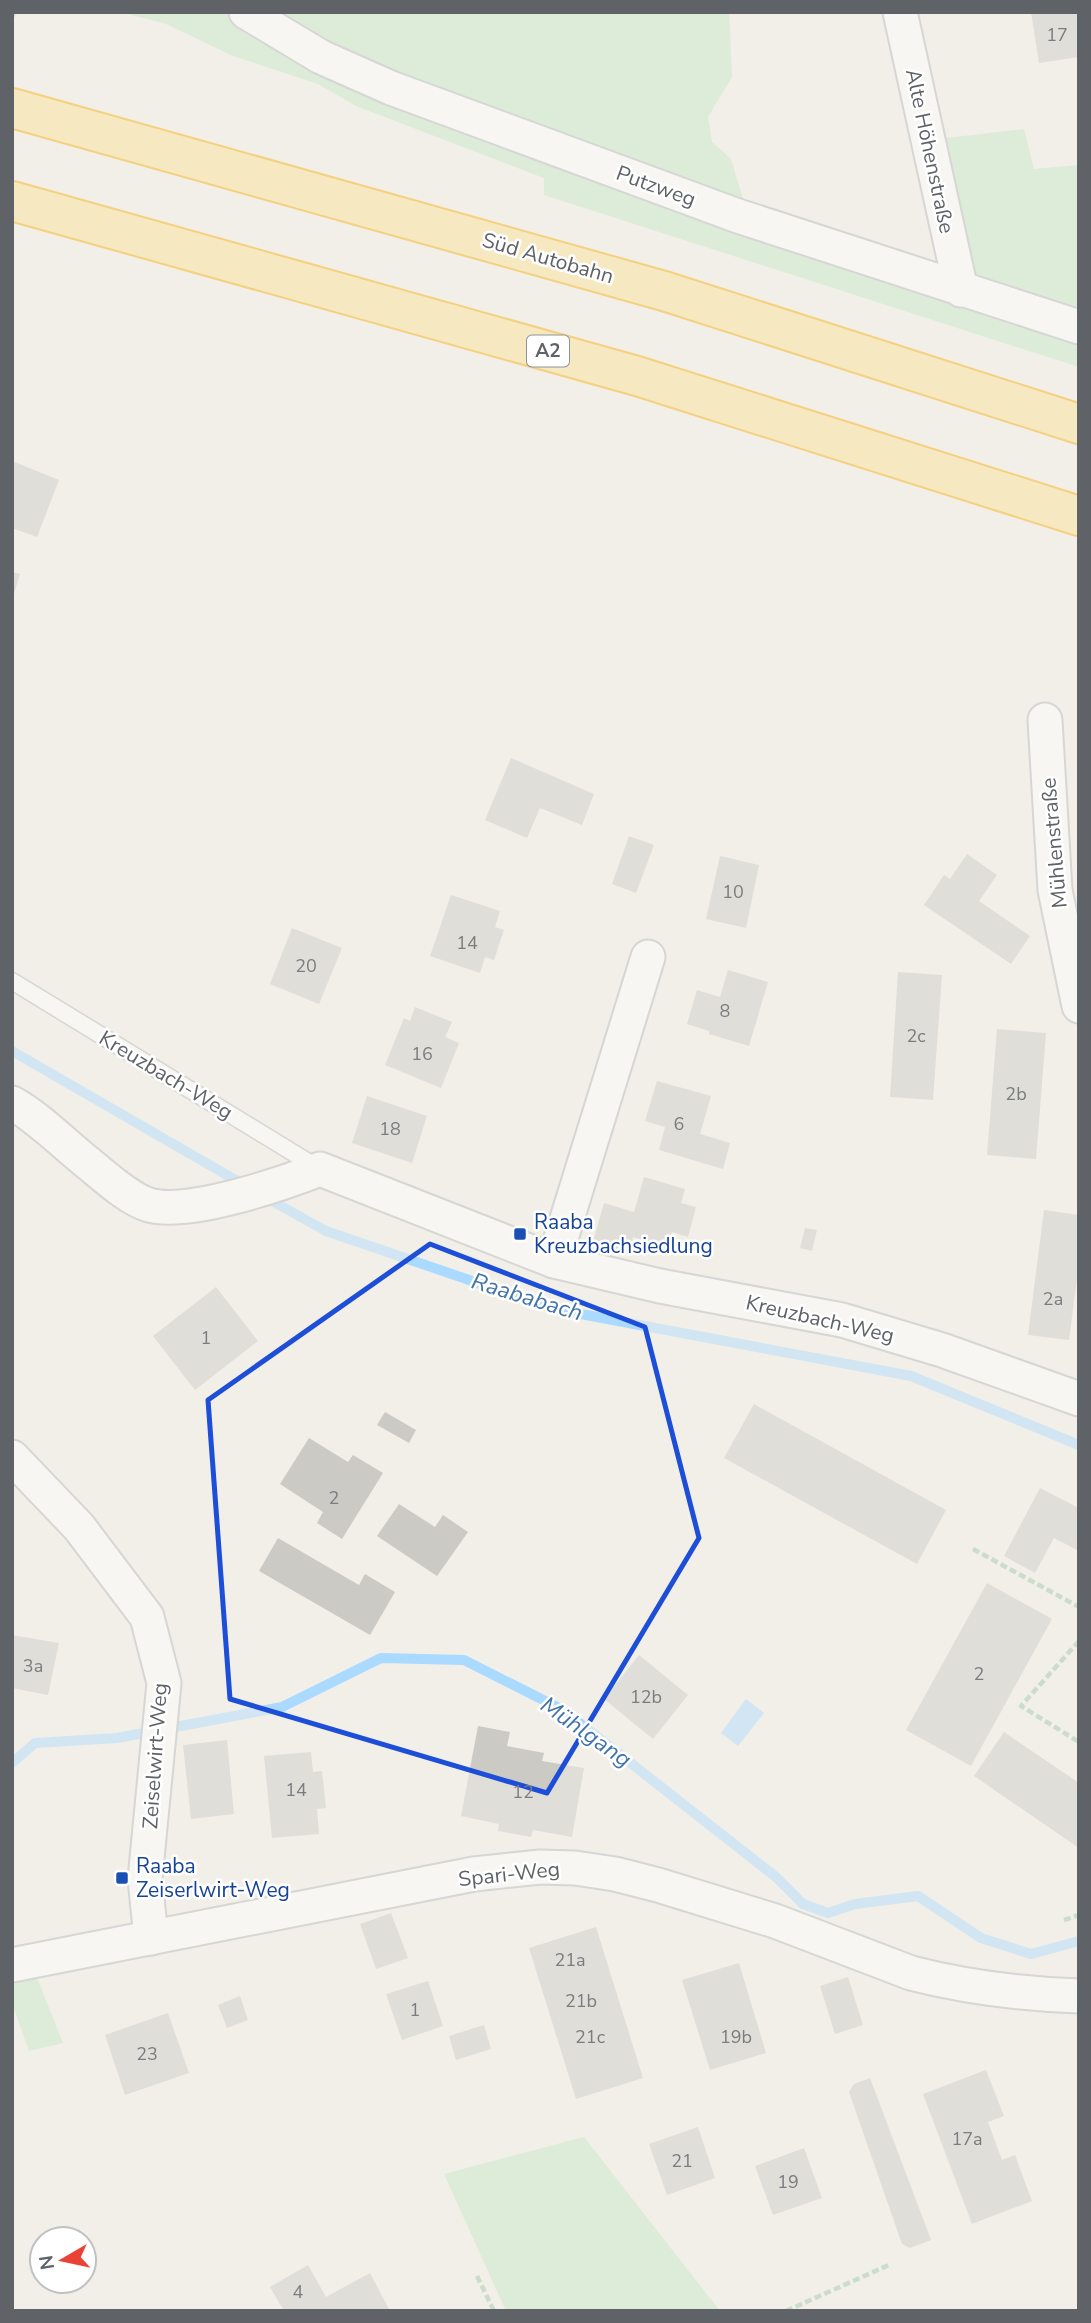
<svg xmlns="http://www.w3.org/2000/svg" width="1091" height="2323" font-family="'Nunito Sans',sans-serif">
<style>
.green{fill:#c5e8c5}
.water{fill:#aadaff}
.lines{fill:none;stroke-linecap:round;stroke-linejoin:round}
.stream{stroke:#aadaff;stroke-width:10}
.building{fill:#cccac5}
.lane-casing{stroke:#b5b8bc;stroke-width:19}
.street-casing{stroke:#b5b8bc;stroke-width:37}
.highway-casing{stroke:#f9ab00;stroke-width:42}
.path{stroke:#9cc7a9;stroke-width:4.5;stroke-dasharray:7 3.5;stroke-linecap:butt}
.lane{stroke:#fff;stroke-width:16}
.street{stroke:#fff;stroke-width:33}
.highway{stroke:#fde293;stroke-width:38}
.marked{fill:none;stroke:#1d4ed8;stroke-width:5;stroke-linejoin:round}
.transit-dot{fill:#1a4fb4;stroke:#fff;stroke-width:2.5}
.labels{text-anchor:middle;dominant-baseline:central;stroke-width:5;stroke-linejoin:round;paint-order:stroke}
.number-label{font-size:18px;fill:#7a7d7f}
.shield{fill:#fff;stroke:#8f9295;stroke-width:2}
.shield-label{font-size:19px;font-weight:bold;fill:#5f6368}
.street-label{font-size:21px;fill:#5f6368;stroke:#fff}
.transit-label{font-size:21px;fill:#164399;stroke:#fff;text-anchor:start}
.water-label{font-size:23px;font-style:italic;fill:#4174aa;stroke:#fff}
</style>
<rect width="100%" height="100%" fill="#f1efe8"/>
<g class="green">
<path d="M120 12H231L1079 338V367L544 195V178L356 106 318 84 233 56 166 24Z"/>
<path d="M264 12H729L732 77 708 117 712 142 731 159 746 209 394 79Z"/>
<path d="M1024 129 1034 169 1079 165V317L964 280 937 139Z"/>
<path d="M35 1973 63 2043 29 2051 12 2003V1979Z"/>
<path d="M584 2137 720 2311H506L444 2174Z"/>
</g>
<path class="water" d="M746 1699 764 1713 738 1746 721 1733Z"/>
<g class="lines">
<g class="stream">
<path d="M12 1051 246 1186"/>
<path d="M263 1196 326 1231 554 1309 911 1376 1079 1445"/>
<path d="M12 1763 35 1743 117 1738 282 1707 381 1658 464 1660 563 1710 776 1877 803 1904 828 1913 855 1904 918 1896 981 1938 1031 1954 1079 1941"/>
</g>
</g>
<g class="building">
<path d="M1031 12H1079V57L1039 63Z"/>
<path d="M12 461 59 480 37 537 12 528Z"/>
<path d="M12 572 20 574 14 594H12Z"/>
<path d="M511 758 594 794 582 825 540 808 527 838 485 820Z"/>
<path d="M629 836 654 845 636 893 612 884Z"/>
<path d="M967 854 997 875 979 901 1030 936 1011 964 924 905 944 875 950 879Z"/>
<path d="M720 856 759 865 746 928 706 919Z"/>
<path d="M451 895 500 911 495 927 504 930 494 960 485 957 480 973 430 956Z"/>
<path d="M292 928 342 948 319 1004 270 984Z"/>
<path d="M728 970 768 982 749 1046 709 1034V1031L687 1024 697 990 720 997Z"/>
<path d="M898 972 942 975 933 1100 890 1097Z"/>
<path d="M415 1007 452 1022 445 1037 459 1043 441 1088 385 1065 404 1018 410 1021Z"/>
<path d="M997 1029 1046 1033 1036 1159 987 1155Z"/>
<path d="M657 1081 711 1096 700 1134 730 1143 723 1169 659 1150 665 1127 645 1121Z"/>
<path d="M367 1096 427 1116 412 1163 352 1143Z"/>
<path d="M644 1177 685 1189 681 1203 696 1207 688 1237 672 1232 667 1247 633 1237 629 1253 593 1242 604 1203 634 1212Z"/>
<path d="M1044 1210 1079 1215V1263L1069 1340 1028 1335Z"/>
<path d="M805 1228 817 1230 812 1251 800 1248Z"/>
<path d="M216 1287 258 1341 195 1390 153 1336Z"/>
<path d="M754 1404 946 1510 917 1564 724 1458Z"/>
<path d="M385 1412 416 1430 409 1443 377 1425Z"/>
<path d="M309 1438 348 1462 353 1455 383 1473 342 1539 317 1523 323 1512 280 1484Z"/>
<path d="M1040 1488 1079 1508V1551L1054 1538 1035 1573 1004 1556Z"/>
<path d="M399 1504 435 1527 443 1515 468 1532 437 1576 377 1536Z"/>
<path d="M278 1538 359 1585 365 1574 395 1592 370 1635 259 1571Z"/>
<path d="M987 1583 1052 1619 971 1766 906 1730Z"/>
<path d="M12 1635 59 1643 48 1695 12 1688Z"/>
<path d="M639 1655 688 1695 653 1739 604 1699Z"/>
<path d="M478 1726 510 1732 507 1746 544 1753 542 1761 584 1768 572 1837 533 1830 531 1837 498 1831 499 1824 461 1816Z"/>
<path d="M1004 1732 1079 1783V1848L974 1776Z"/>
<path d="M227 1740 234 1814 191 1819 183 1745Z"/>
<path d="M311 1752 313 1772 322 1771 326 1808 317 1809 319 1834 272 1838 264 1756Z"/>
<path d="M391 1913 408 1958 376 1969 360 1924Z"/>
<path d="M596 1927 643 2078 576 2099 529 1948Z"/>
<path d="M739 1963 766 2053 710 2070 682 1980Z"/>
<path d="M848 1977 863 2025 835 2034 820 1986Z"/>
<path d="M428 1981 443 2026 402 2040 386 1994Z"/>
<path d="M240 1996 248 2020 227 2028 218 2005Z"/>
<path d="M168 2013 189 2073 125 2095 105 2035Z"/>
<path d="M484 2025 491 2049 456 2060 449 2036Z"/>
<path d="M986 2070 1004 2116 988 2122 1002 2160 1015 2155 1032 2201 972 2224 923 2094Z"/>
<path d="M870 2078 931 2240 910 2248 902 2244 849 2092 854 2084Z"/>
<path d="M698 2127 715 2178 667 2195 649 2144Z"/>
<path d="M804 2148 822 2198 773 2215 755 2166Z"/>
<path d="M308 2265 326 2297 370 2273 390 2311H284L270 2287Z"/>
</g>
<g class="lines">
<g class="lane-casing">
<path id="lane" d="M12 981 318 1168"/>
</g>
<g class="street-casing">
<g id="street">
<path d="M246 12 321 57 391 88 738 216 1079 327"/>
<path d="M900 12 961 290"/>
<path d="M1045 720 1055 890 1079 1006"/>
<path d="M12 1103C38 1117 64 1144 88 1163 104 1176 129 1199 149 1205 188 1216 282 1184 320 1169L554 1261 660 1286 842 1320 942 1350 1079 1399"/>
<path d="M554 1261 648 957"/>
<path d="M12 1457 79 1527 147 1617 164 1683 145 1879 151 1938"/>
<path d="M12 1965 474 1874 540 1867 575 1868 615 1874 658 1885 775 1921 911 1973C965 1987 1023 1994 1079 1996"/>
</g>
</g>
<g class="highway-casing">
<g id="highway">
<path d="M12 108 664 291 1079 424"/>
<path d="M12 201 637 376 1079 516"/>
</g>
</g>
<g class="path">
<path d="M12 17 14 12"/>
<path d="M973 1549 1079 1607"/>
<path d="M1079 1641 1021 1706 1079 1742"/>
<path d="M1064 1920 1079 1915"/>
<path d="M477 2276 494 2311"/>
<path d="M786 2311 891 2264"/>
</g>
<use href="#lane" class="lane"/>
<use href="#street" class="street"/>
<use href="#highway" class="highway"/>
</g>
<path d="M0 0H1091V2323H0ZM430 1244 645 1327 699 1538 547 1793 230 1699 208 1400Z" fill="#f1efe8" fill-opacity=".55" fill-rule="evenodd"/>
<path class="marked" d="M430 1244 645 1327 699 1538 547 1793 230 1699 208 1400Z"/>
<g class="transit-dot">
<rect x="513" y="1227" width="14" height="14" rx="3.5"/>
<rect x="115" y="1871" width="14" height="14" rx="3.5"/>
</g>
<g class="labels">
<g class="number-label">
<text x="1057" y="35">17</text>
<text x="733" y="892">10</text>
<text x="467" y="943">14</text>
<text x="306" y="966">20</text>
<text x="725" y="1011">8</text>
<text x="916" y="1036">2c</text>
<text x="422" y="1054">16</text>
<text x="1016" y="1094">2b</text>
<text x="679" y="1124">6</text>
<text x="390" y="1129">18</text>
<text x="1053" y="1299">2a</text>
<text x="206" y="1338">1</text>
<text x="334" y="1498">2</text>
<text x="33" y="1666">3a</text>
<text x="979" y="1674">2</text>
<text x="646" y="1697">12b</text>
<text x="296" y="1790">14</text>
<text x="523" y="1792">12</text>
<text x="570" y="1960">21a</text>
<text x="581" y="2001">21b</text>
<text x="415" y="2010">1</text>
<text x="590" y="2037">21c</text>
<text x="736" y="2037">19b</text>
<text x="147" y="2054">23</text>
<text x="967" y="2139">17a</text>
<text x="682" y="2161">21</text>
<text x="788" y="2182">19</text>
<text x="298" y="2292">4</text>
</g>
<rect class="shield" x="527" y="335.5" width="42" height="31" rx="5"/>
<g class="shield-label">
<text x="548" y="351">A2</text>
</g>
<g class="street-label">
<text transform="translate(930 151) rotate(78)">Alte Höhenstraße</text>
<text transform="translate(656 186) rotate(20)">Putzweg</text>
<text transform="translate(548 258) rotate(16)">Süd Autobahn</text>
<text transform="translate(1054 843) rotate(-95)">Mühlenstraße</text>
<text transform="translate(166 1075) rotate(31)">Kreuzbach-Weg</text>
<text transform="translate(820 1319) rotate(13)">Kreuzbach-Weg</text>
<text transform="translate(155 1756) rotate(-86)">Zeiselwirt-Weg</text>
<text transform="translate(509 1874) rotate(-6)">Spari-Weg</text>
</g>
<g class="transit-label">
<text x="534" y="1222">Raaba<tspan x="534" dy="24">Kreuzbachsiedlung</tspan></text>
<text x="136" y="1866">Raaba<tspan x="136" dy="24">Zeiserlwirt-Weg</tspan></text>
</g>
<g class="water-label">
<text transform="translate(527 1297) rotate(17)">Raababach</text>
<text transform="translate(586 1732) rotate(35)">Mühlgang</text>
</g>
</g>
<rect width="1091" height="2323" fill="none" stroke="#5f6368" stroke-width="28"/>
<g transform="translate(63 2260) rotate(261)"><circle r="33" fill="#ffffff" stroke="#bfc1c3" stroke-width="2"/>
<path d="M0-5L12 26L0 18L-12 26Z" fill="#ea4335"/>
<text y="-10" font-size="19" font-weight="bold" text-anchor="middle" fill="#5f6368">N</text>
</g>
</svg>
